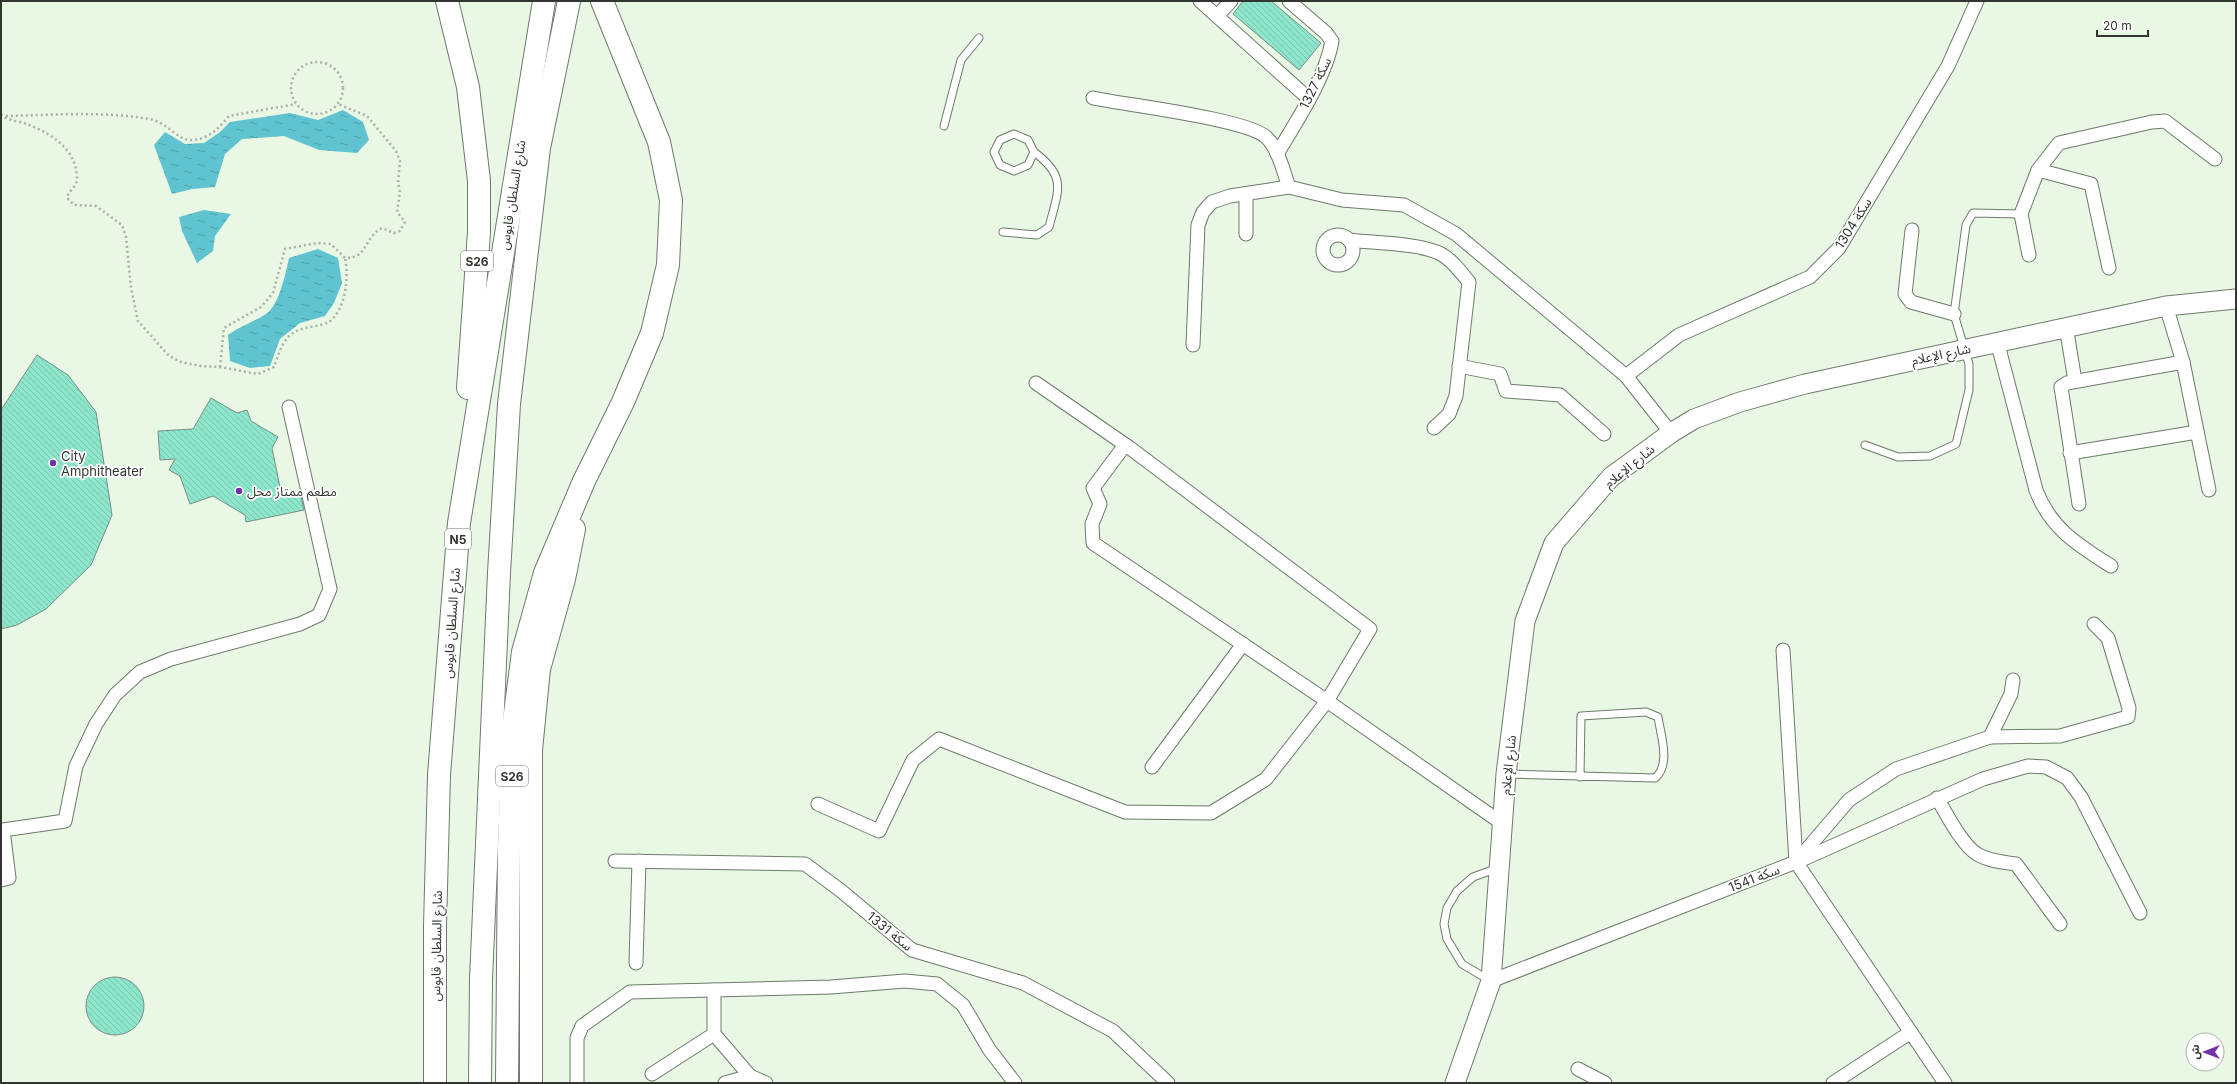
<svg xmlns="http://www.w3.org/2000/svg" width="2237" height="1084" font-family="Inter,'Noto Sans Arabic',sans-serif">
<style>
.water{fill:url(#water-ripples)}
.building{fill:url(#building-back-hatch);stroke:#798f88}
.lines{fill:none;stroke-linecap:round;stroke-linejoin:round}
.lane-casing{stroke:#6d7a6a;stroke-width:9}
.street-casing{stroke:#6d7a6a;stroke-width:15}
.secondary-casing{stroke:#6d7a6a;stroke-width:21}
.highway-casing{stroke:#6d7a6a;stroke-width:24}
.path{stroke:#a7b2a4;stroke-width:2.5;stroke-dasharray:2 3;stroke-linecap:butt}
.lane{stroke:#fff;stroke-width:7}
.street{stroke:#fff;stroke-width:13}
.secondary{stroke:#fff;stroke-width:19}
.highway{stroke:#fff;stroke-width:22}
.poi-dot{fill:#7132a8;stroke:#fff;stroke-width:1.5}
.labels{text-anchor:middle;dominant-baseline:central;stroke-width:3.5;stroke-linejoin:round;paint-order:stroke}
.shield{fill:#fff;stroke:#6f736e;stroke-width:1}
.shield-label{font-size:12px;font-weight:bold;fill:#313730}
.street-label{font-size:13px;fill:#313730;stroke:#fff}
.poi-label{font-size:13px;fill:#313730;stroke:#fff;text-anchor:start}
</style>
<defs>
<pattern id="water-ripples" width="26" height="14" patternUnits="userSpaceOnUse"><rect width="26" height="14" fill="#5fc4cf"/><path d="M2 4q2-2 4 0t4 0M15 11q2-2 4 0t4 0" fill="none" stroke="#4fa0a8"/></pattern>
<pattern id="building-back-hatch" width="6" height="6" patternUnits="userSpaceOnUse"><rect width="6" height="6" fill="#8de6cb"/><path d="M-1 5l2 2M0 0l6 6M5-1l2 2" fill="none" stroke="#7ac6af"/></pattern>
</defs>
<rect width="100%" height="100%" fill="#e9f7e5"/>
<g class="water">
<path d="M343 110 363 122 369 140 357 153 319 150 284 136 242 139 225 154 215 187 192 189 172 194 154 145 165 132 185 144 204 143 220 132 230 122 290 113 318 120Z"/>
<path d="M204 210 231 214 215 236 213 251 197 263 182 231 179 217Z"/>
<path d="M318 249 338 258 342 283 334 303 325 316 300 323 280 339 270 366 250 368 230 361 228 335C240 326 254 322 266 314 279 306 286 272 289 258Z"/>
</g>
<g class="building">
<path d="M1243 1H1271L1321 43 1299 70 1233 14Z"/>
<path d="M37 355 68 375 96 412 112 515 91 565 46 609 17 625 1 629V410Z"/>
<path d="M211 398 237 413 247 410 251 421 278 437 272 448 282 497 300 493 304 510 246 522 245 515 213 496 190 504 180 476 169 470 175 459 160 460 158 431 193 429Z"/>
<circle cx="115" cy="1006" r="29"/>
</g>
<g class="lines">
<g class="lane-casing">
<g id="lane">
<path d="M944 126 961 60 979 38"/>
<path d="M1014 134 1028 140 1034 152 1028 165 1014 171 1000 165 994 152 1000 140Z"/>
<path d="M1003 232 1037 235 1049 227C1058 191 1068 177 1034 152"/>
<path d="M1865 445 1898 457 1930 456 1956 444 1969 390V364L1954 314 1966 225 1973 213 2021 214"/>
<path d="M1507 774 1655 778C1671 765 1661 736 1658 717L1646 712 1581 716 1580 777"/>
<path d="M1489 980 1462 964 1447 939 1444 924 1447 908 1457 891 1473 877 1498 868"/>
</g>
</g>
<g class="street-casing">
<g id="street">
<path d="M1200 1 1309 99"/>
<path d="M1217 16 1231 1"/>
<path d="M1093 98C1126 105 1246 119 1266 137 1279 149 1283 171 1289 187L1342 200 1404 205 1456 234 1626 376 1671 433"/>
<path d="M1277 154C1296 122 1326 77 1332 41L1326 33 1289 1"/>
<path d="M2038 170 2091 184 2109 268"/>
<path d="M1912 230 1905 294 1911 302 1954 314"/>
<path d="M1246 234V195"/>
<circle cx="1338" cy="250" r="15"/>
<path d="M1349 240C1373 243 1420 243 1441 254 1452 260 1461 272 1469 282L1456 396 1449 414 1434 428"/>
<path d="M2029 255 2021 214 2038 170 2059 143 2152 122 2165 121 2215 159"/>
<path d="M2066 326 2075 381"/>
<path d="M1997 341 2036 490C2050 528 2078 545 2111 566"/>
<path d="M1193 345 1198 225 1203 212 1212 202 1230 196 1289 187"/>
<path d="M2183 362 2209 490"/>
<path d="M1459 366 1500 374 1506 391 1560 395 1604 434"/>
<path d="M1626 376 1679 335 1810 277 1839 248 1948 66 1977 1"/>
<path d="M1125 445 1093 488 1100 504 1092 524 1093 543 1327 701 1503 824"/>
<path d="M2070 453 2197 432"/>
<path d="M2079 504 2061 387 2067 383 2183 362 2166 306"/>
<path d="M1783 650 1796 862 1945 1083"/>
<path d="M1990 737 2011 694 2013 680"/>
<path d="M1152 767 1243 644"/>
<path d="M1937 798C1946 813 1962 845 1977 854 1988 861 2003 862 2016 864L2060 924"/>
<path d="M818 804 879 831 913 760 939 739 1125 812 1211 813 1266 779 1327 701 1370 629 1130 448 1036 383"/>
<path d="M615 861 805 864 840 890 912 950 1023 983 1113 1031 1168 1083"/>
<path d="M1799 861 1983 779 2028 766 2046 767 2067 778 2081 797 2140 913"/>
<path d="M1 880 9 878 3 830 65 821 76 766 96 724 115 695 140 672 171 659 300 624 319 615 330 589 289 407"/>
<path d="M636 963 639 861"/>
<path d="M1491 981 1796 862 1849 800 1896 769 1990 737 2060 736 2128 717 2129 708 2108 638 2094 624"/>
<path d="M714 990V1034L750 1076 766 1083"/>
<path d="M1578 1069 1605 1083"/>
<path d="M652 1074 714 1034"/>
<path d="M577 1083V1038L582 1026 630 992 831 987 905 981 937 984 963 1005 989 1049 1015 1083"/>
<path d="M725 1083 750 1076"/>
<path d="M1833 1083 1911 1032"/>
</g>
</g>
<g class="secondary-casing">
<path id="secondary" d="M1455 1083 1491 981 1506 774 1525 621 1554 543 1611 477 1671 433 1694 419 1740 402 1805 384 2166 306 2236 299"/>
</g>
<g class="highway-casing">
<g id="highway">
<path d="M447 1 468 87 479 181V232L468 388"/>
<path d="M435 1083V926L439 775 459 523 544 1"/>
<path d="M480 1083 481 979 499 573 509 404 539 148 569 1"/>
<path d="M507 1083 509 848 513 729 523 652 545 573 584 481 623 402 652 333 668 265 671 200 659 142 602 1"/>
<path d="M531 1083V750L539 669 564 579 574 529"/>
</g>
</g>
<g class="path">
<circle cx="317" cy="88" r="26"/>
<path d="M1 114C6 120 17 121 24 123 49 132 76 148 77 177 78 187 69 189 67 198L74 205 96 206 122 225 126 237 131 288 138 321 169 356 181 362 200 366 220 367 258 374 274 367C278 356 282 340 293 333 303 326 320 327 329 322 346 309 349 277 345 258"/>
<path d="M6 116C53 115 102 111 149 119 168 122 177 141 192 140 209 139 219 128 229 116L296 104"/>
<path d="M220 367 224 328 261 307 273 293 285 249 317 243 331 244 345 258C368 259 363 238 382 228L394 233 400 231 405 222 397 212 400 192 398 183 400 161 396 151 367 116 338 104"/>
</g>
<use href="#lane" class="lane"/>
<use href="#street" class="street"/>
<use href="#secondary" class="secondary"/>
<use href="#highway" class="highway"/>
</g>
<g class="poi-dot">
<circle cx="53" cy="463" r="4"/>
<circle cx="239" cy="491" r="4"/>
</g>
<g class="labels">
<g class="shield">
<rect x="461" y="251" width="32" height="20" rx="3"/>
<rect x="445" y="529" width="26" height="20" rx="3"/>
<rect x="496" y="766" width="32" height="20" rx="3"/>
</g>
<g class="shield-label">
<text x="477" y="261">S26</text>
<text x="458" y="539">N5</text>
<text x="512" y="776">S26</text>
</g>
<g class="street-label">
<text transform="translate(1315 83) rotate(-64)">سكة 1327</text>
<text transform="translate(512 195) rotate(-81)">شارع السلطان قابوس</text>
<text transform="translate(1853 223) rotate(-58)">سكة 1304</text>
<text transform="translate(1941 354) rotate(-12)">شارع الإعلام</text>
<text transform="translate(1629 466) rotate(-39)">شارع الإعلام</text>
<text transform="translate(451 623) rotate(-86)">شارع السلطان قابوس</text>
<text transform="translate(1508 765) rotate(-84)">شارع الإعلام</text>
<text transform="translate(1754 878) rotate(-21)">سكة 1541</text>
<text transform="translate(890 931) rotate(39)">سكة 1331</text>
<text transform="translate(436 946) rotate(-89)">شارع السلطان قابوس</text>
</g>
<g class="poi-label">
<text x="61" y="456">City<tspan x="61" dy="15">Amphitheater</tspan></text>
<text x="247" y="491">مطعم ممتاز محل</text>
</g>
</g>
<rect width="2237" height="1084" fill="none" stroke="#313730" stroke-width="4"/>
<g transform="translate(2205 1052) rotate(270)"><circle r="19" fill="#ffffff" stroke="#adafac"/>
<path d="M0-3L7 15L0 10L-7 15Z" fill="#7132a8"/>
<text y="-6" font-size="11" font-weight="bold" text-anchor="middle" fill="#313730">ش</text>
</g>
<path d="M2097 30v6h51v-6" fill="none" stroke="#313730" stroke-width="2"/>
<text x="2103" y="30" font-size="12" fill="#313730" stroke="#ffffff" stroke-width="3" paint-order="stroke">20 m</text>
</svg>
